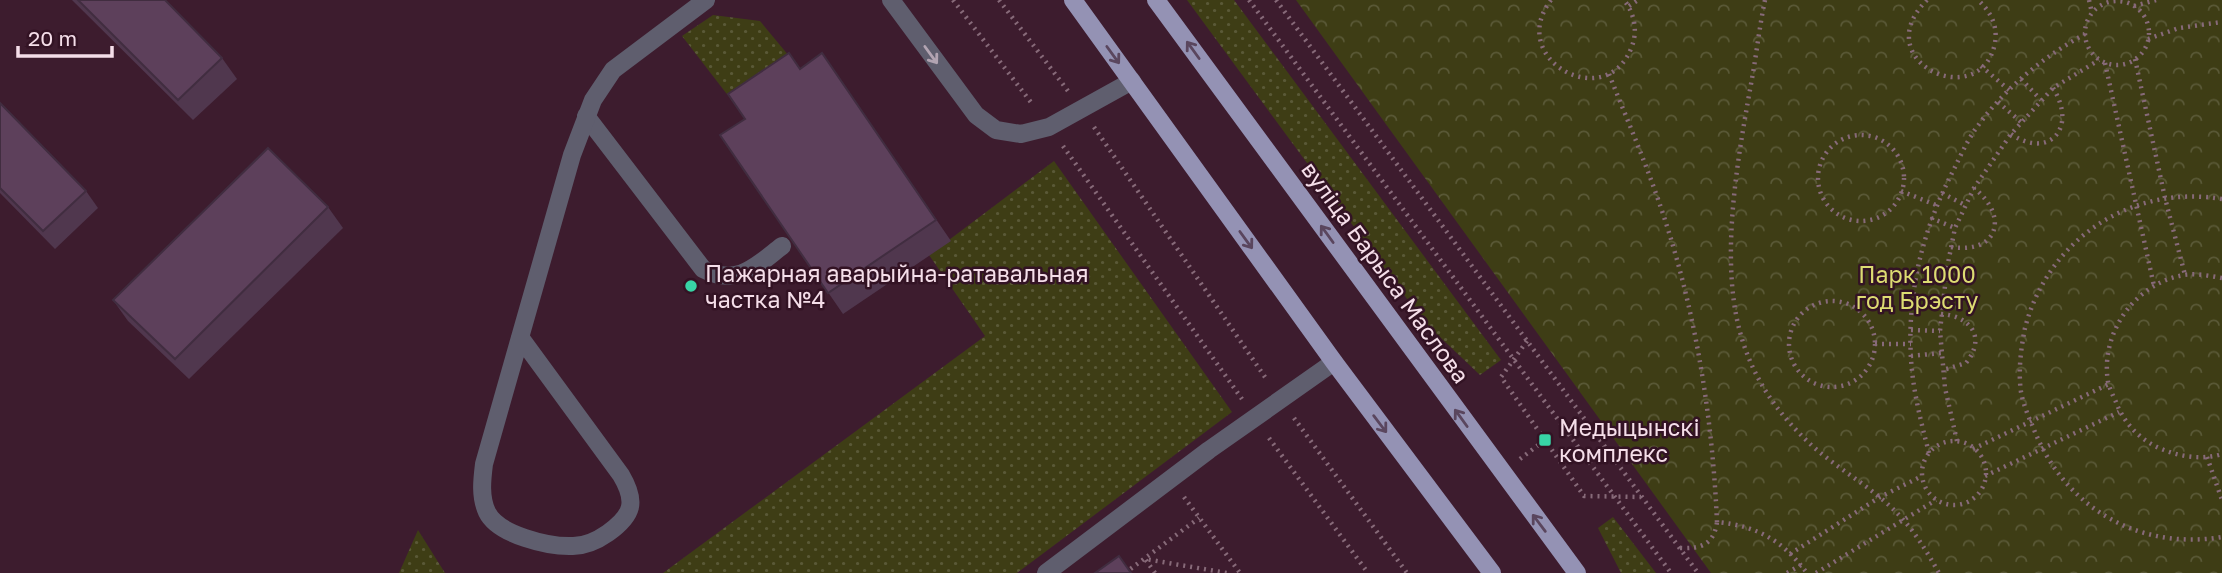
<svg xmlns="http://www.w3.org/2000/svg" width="2222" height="573" font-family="'Golos Text',sans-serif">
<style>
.grass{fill:url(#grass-dots)}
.park{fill:url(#park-crowns)}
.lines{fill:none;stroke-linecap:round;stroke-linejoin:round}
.path{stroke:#876a79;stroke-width:4.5;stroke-dasharray:2 5;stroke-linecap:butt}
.minor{stroke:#5f5e6e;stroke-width:18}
.major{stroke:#9492b4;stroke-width:18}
.wall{fill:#50374e}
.building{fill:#5d405b;stroke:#412d40;stroke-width:2}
.oneway{stroke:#5a465e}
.oneway2{stroke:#b2a4b2}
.poi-dot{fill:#38d4a6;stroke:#331324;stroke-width:2.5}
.labels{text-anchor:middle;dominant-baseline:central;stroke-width:5;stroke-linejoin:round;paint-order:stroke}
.street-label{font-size:23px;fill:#f5dee9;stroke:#331324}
.poi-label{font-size:23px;fill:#f5dee9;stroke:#331324;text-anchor:start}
.park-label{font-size:23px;fill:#dddc72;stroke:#331324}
</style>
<defs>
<pattern id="grass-dots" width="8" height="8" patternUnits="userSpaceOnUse" patternTransform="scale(1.75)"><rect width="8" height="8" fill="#3e3d15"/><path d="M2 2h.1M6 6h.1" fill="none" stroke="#5a5937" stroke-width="1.8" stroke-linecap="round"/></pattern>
<pattern id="park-crowns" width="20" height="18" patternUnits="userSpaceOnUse" patternTransform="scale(1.75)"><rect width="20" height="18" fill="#3e3d15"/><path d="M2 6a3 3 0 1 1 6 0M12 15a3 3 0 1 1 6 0" fill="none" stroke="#5a5937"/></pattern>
</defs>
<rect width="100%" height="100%" fill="#3d1c2e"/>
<g class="grass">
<path d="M1187 0H1234L1501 360 1480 375 1424 322Z"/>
<path d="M713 15 760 21 804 74 743 115 682 36Z"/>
<path d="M1054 161 1232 412 1017 573H663L985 336 929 255Z"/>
<path d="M1613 517 1656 573H1621L1598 528Z"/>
<path d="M418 530 445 573H399Z"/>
</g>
<path class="park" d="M1296 0H2222V573H1711Z"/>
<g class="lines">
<g class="path">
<path d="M953 0 1033 105"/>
<path d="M999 0 1068 91"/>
<path d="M1249 0 1671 573"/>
<path d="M1276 0 1698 573"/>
<path d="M1551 0C1505 60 1608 115 1632 46 1638 30 1634 13 1624 0"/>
<path d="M1765 0C1760 24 1757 49 1753 73 1739 151 1719 255 1740 332 1751 373 1772 406 1802 436 1829 464 1865 482 1893 509 1912 527 1926 550 1939 573"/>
<path d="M1927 0C1865 62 1981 114 1995 43 1998 25 1990 11 1978 0"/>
<path d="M2089 0 2092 13"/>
<circle cx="2117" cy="33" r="32"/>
<path d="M1629 6 1638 0"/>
<path d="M2134 6 2156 0"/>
<path d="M2148 39 2179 28 2222 22"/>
<path d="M2135 59 2165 198 2185 275"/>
<path d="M2105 63 2154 286"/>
<path d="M1981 66 2009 90"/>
<path d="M1609 74C1624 112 1640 149 1654 188 1693 295 1712 408 1717 522"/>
<path d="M2021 79 2041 100"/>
<path d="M1998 102 2021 122"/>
<path d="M1094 127 1267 380"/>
<path d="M2011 134C2049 160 2078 128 2053 88"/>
<circle cx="1861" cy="178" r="43"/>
<path d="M1063 146 1242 399"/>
<path d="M1901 191 1936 205"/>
<path d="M1942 193 1965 205"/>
<path d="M2222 199C2131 184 2048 239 2025 328 2021 348 2018 371 2021 392 2023 403 2028 416 2033 427 2063 506 2137 551 2222 537"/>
<path d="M1931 218 1955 228"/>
<path d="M1951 247C1999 254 2009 216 1974 188"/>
<path d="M2222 278C2210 276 2197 273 2184 275 2135 283 2100 333 2108 382 2110 389 2113 396 2116 402 2124 424 2142 442 2164 450 2182 457 2203 460 2222 454"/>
<circle cx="1832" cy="344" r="43"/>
<path d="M1941 314C1970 316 1987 337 1966 363L1943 370"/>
<path d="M1911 330 1940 331"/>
<path d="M1527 341 1501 377 1584 496 1641 497"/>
<path d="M1875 344H1911"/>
<path d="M1911 356 1941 353"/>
<path d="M1294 418 1407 573"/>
<path d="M1269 438 1368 573"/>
<path d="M1957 441 1945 388 1940 331 1947 268 1955 228 1974 188 2011 134 2053 88 2099 60"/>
<circle cx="1954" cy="473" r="32"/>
<path d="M1973 449 2109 384"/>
<path d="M1929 453C1921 422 1913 391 1911 359 1907 291 1923 229 1954 169 1961 155 1968 139 1977 127 2005 88 2043 57 2085 34"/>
<path d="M2207 457 2222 500"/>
<path d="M1520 459 1545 440"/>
<path d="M1985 476 2119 412"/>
<path d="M1184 497 1240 573"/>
<path d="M1680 548C1700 549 1714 545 1717 522 1757 526 1782 540 1807 573"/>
<path d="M1790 554 1880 497 1922 476"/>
<path d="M1125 573 1199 518"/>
<path d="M1155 573 1145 559 1227 573"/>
<path d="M1787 573 1801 565"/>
<path d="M1816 573 1936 500"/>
</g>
<g class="minor">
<path d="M891 0 976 115 996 130 1021 134 1049 127 1132 81"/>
<path d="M586 116 703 269C737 287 756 266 782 246"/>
<path d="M520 337 621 475C637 502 633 515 608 533 598 540 586 546 573 546 549 547 498 535 487 512 480 497 482 480 484 464L572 155 593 100 613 70 706 0"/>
<path d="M1046 573 1209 450 1334 362"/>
</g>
<g class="major">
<path d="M1073 0 1334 362 1492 573"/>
<path d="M1156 0 1577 573"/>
</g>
</g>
<g class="wall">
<path d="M72 0H165L222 58 237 79 193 120Z"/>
<path d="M822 53 951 241 843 314 720 135 745 119 800 69Z"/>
<path d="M0 103 86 191 98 208 55 249 0 193Z"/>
<path d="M328 207 343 228 189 379 128 321 113 300Z"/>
</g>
<g class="building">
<path d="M78 0H165L222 58 178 100Z"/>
<path d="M789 53 800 69 822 53 936 220 828 293 720 135 745 119 728 94Z"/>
<path d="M0 103 86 191 43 231 0 188Z"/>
<path d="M268 148 328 207 175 359 113 300Z"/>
<path d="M1119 556 1131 573H1095Z"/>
</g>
<defs><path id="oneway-shaft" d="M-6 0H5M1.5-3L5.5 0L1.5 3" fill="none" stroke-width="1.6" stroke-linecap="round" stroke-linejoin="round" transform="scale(1.75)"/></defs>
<g class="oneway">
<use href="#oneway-shaft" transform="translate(1193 50) rotate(-126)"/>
<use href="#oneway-shaft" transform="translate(1113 55) rotate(54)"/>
<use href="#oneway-shaft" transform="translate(1327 234) rotate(-126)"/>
<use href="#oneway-shaft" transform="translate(1246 240) rotate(54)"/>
<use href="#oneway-shaft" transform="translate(1461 418) rotate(-126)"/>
<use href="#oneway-shaft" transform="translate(1380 424) rotate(53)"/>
<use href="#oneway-shaft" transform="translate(1539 523) rotate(-127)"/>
</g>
<use class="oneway2" href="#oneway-shaft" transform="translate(931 55) rotate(54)"/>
<g class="poi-dot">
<circle cx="691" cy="286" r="7"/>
<rect x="1538" y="433" width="14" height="14" rx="3.5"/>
</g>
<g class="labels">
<g class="street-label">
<text transform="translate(1386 272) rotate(54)">вуліца Барыса Маслова</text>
</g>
<g class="poi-label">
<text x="705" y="273">Пажарная аварыйна-ратавальная<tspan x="705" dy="26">частка №4</tspan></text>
<text x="1559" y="427">Медыцынскі<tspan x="1559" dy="26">комплекс</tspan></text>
</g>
<g class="park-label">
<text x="1917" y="274">Парк 1000<tspan x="1917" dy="26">год Брэсту</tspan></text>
</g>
</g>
<path d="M18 46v10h94v-10" fill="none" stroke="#f5dee9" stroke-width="3.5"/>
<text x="28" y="46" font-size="21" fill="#f5dee9" stroke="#331324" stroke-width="5" paint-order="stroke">20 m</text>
</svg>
